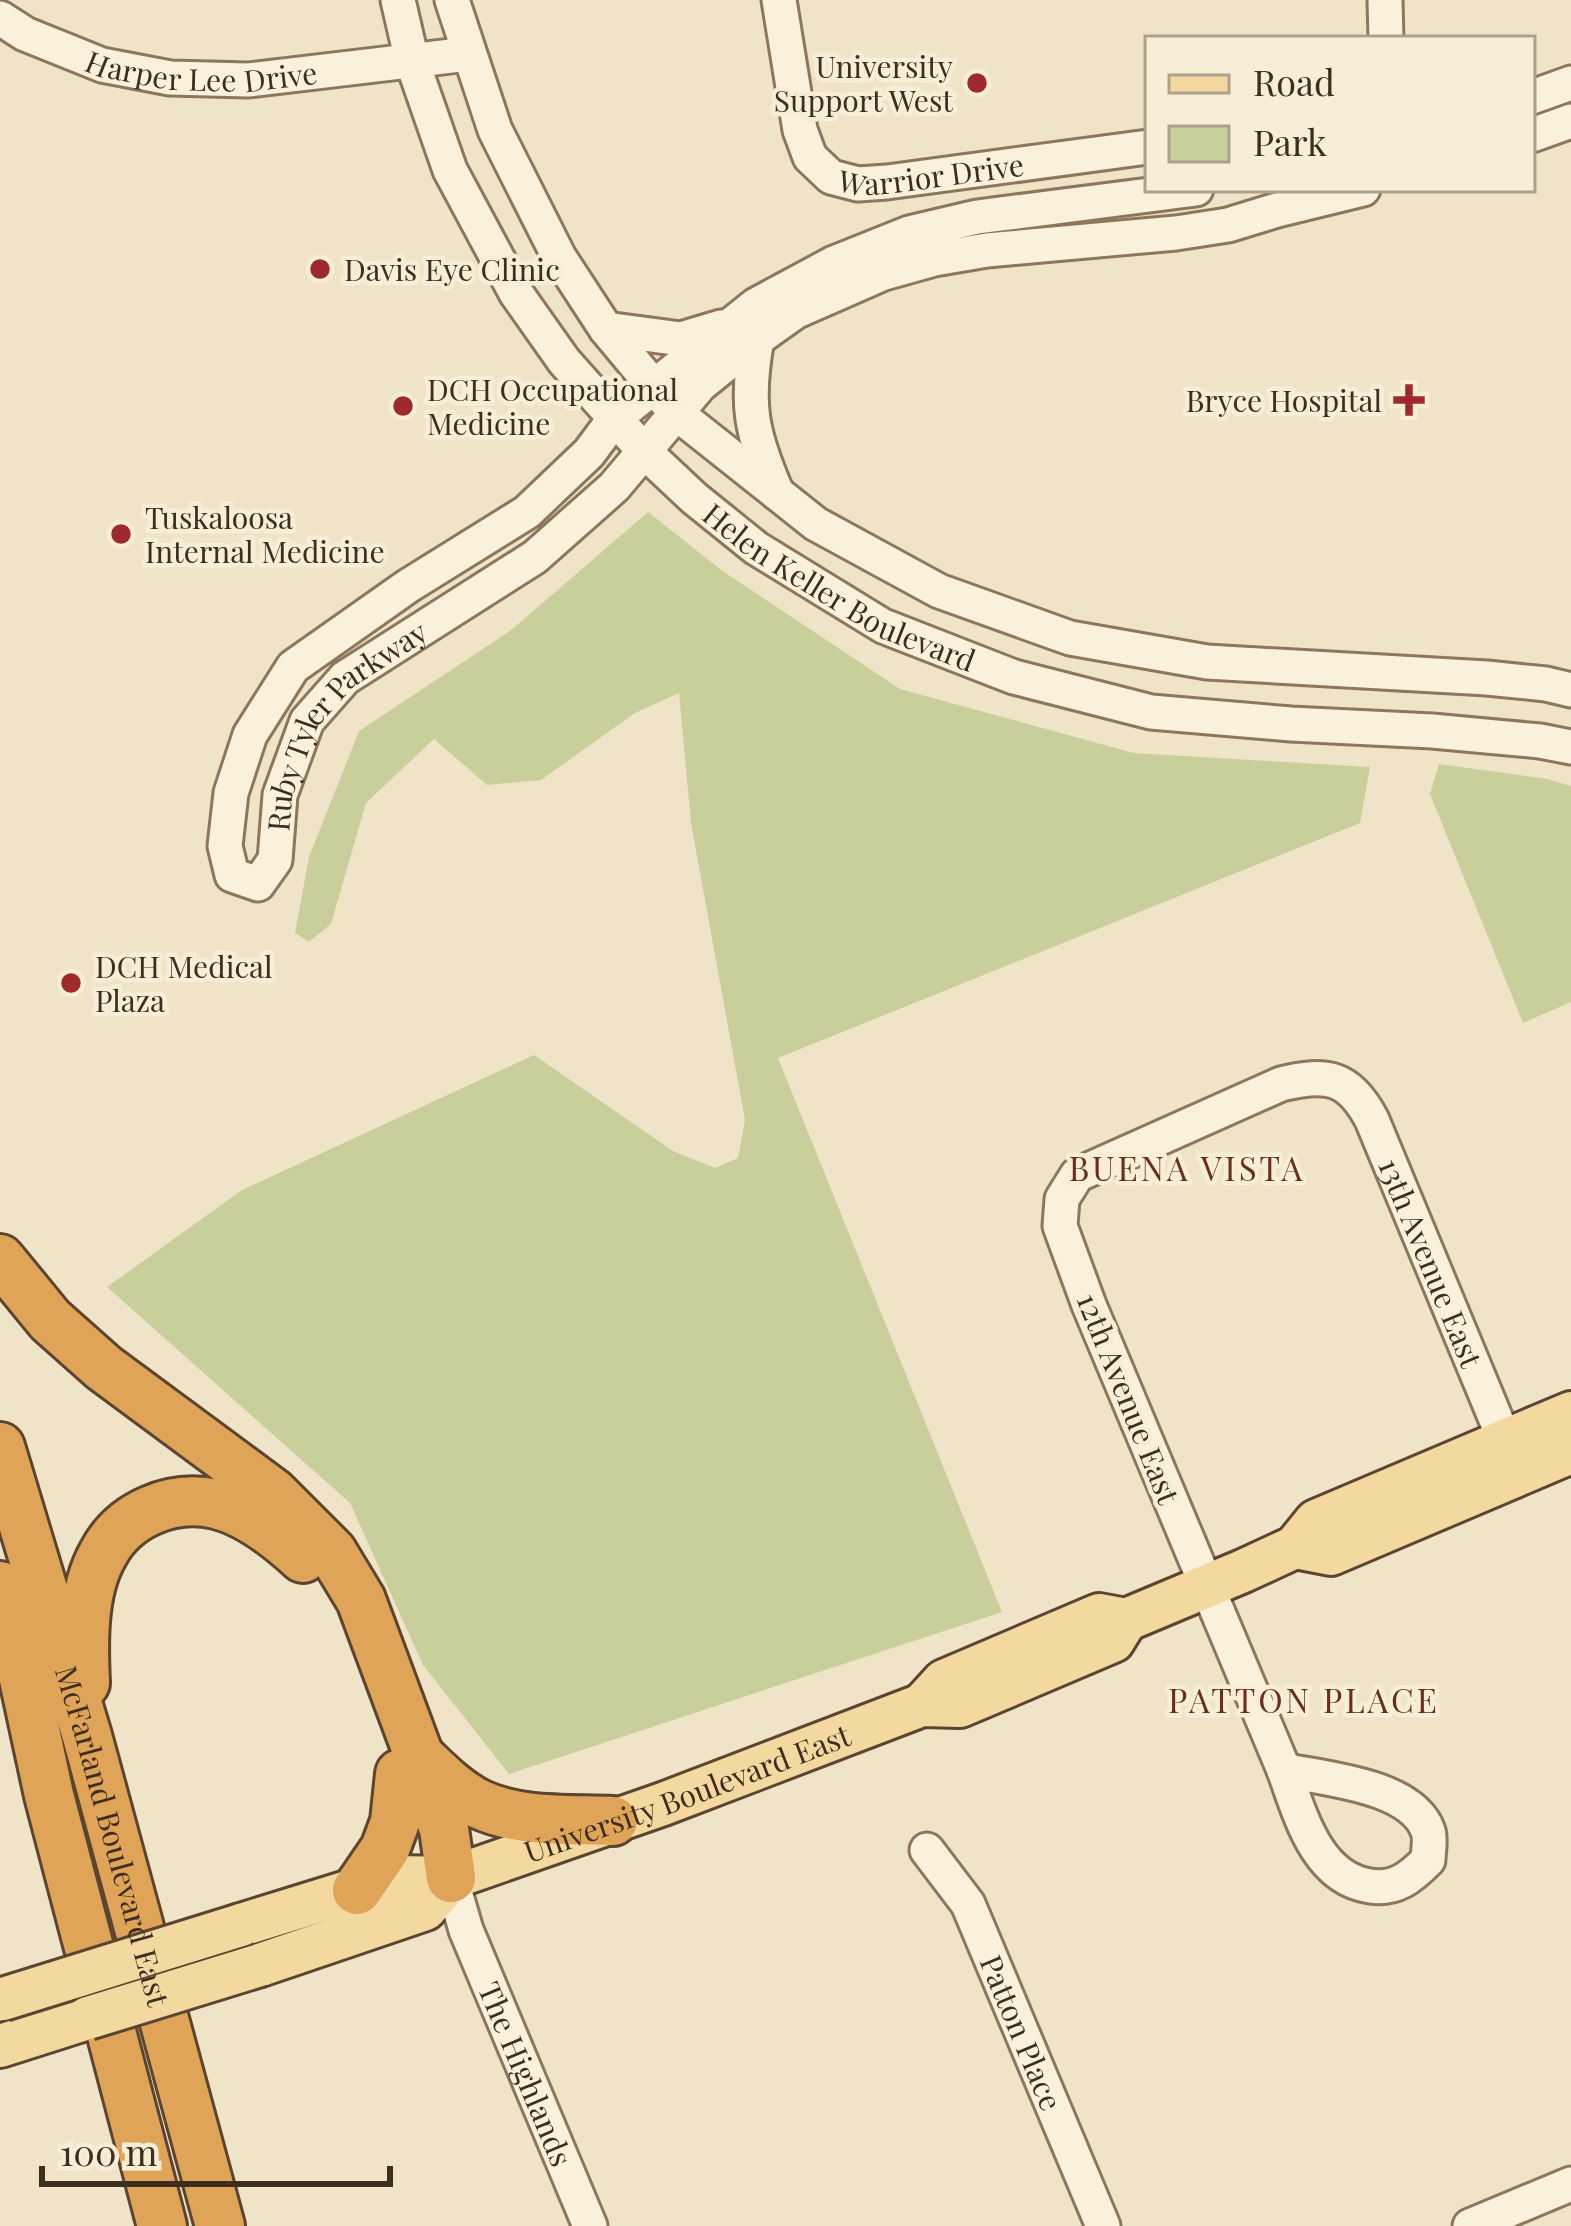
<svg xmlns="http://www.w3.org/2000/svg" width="1571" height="2226" font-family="'Playfair Display',serif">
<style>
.green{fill:#c9cf9b}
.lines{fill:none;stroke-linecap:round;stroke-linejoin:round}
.minor-casing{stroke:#8d765c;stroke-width:39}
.major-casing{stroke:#5b4430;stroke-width:48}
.highway-casing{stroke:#5b4430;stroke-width:54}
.minor{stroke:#faf1dc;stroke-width:33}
.major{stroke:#f3d9a0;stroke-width:42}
.highway{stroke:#e0a458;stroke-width:48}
.major-bridge-casing{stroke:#5b4430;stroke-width:48;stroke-linecap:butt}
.major-bridge{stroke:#f3d9a0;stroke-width:42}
.poi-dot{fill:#9e2a2b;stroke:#f7eed8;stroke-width:4.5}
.labels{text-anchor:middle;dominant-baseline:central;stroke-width:9;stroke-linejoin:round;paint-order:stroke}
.street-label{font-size:30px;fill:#3d2e20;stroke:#f7eed8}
.poi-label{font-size:30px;fill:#3d2e20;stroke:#f7eed8;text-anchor:start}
.neighbourhood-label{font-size:33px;letter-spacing:3px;fill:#6b2e1e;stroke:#f7eed8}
</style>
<rect width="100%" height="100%" fill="#f0e4c8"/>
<g class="green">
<path d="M648 512 724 572 900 689 1134 753 1370 767 1360 823 778 1058 1002 1612 509 1774 423 1665 350 1503 107 1287 242 1190 534 1055 673 1151 715 1168 738 1158 745 1120 691 823 679 693 635 713 541 780 487 785 434 739 366 803 331 924 309 942 295 933 309 857 359 731 510 631Z"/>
<path d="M1439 764 1547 779 1571 786V1002L1523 1023 1430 794Z"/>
</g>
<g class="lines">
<g class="minor-casing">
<g id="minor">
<path id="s1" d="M398 0 412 61 450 170 516 293 564 361 645 452 694 498 756 548 883 626 1014 677 1151 712 1291 724 1432 731 1540 741 1571 747"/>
<path d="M452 0 495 130 559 257 606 329 675 412 816 524 939 591 1070 638 1207 662 1487 678 1546 684 1571 690"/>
<path id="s2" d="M779 0 800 130 810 157 831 177 858 184 887 182 1148 147"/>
<path d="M1385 0 1386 39"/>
<path id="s3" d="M0 18 25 34 102 65 170 78 248 80 468 54"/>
<path d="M1532 97 1571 83"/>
<path d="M1532 135 1571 121"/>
<path id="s4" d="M1196 189 977 217 909 233 834 263 756 305 615 418 589 453 527 512 408 586 293 667 250 735 231 793 225 846 232 875 258 884 275 860 280 795 307 721 345 678 535 557 614 487 700 385 757 339 795 312 884 273 934 259 987 250 1176 233 1228 225 1277 210 1363 189"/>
<path d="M606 329 681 339 721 327"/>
<path d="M757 339C745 404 751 433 777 493"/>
<path id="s5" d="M1284 1770 1089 1305 1060 1226 1062 1199 1077 1175 1281 1084C1327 1073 1349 1076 1372 1120L1505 1441"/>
<path d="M1284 1770C1324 1779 1412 1785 1428 1831 1431 1839 1428 1852 1428 1860 1411 1877 1396 1890 1370 1886 1316 1878 1300 1814 1284 1770Z"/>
<path id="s6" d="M927 1850 968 1904 1103 2226"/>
<path id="s7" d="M451 1878 466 1930 590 2226"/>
<path d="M1470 2226 1571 2184"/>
</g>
</g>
<g class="major-casing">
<g id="major">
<path d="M1295 1547 1331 1554 1571 1452"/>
<path d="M922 1705 944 1681 1099 1615 1126 1620 1243 1571 1295 1547 1316 1521 1571 1413"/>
<path id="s8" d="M241 1925 396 1877 451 1878 663 1804 922 1705 960 1706 1113 1641 1126 1620"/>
<path d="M260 1965 425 1909 451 1878"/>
<path d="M0 2046 88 2018"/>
</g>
</g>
<g class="highway-casing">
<g id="highway">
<path d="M0 1259 50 1320 104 1368 273 1493 332 1552 361 1600 419 1756 444 1829 451 1878"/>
<path id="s9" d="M0 1447 87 1736 220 2226"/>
<path d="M0 1586 21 1665 49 1795 162 2226"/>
<path d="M85 1683C83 1641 82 1591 103 1554 124 1514 172 1494 216 1504 249 1512 279 1536 303 1558"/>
<path d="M419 1756C437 1773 456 1793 479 1804 519 1823 569 1819 613 1821"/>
<path d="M357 1890 385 1849 395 1822 400 1774"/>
</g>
</g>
<use href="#minor" class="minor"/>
<use href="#major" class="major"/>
<use href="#highway" class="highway"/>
<g class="major-bridge-casing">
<g id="major-bridge">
<path d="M3 1999 241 1925"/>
<path d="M88 2018 260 1965"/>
</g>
</g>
<use href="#major-bridge" class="major-bridge"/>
</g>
<g class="poi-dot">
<circle cx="977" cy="83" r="12"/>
<circle cx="320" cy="269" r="12"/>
<path d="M1403 382h12v12h12v12h-12v12h-12v-12h-12v-12h12z"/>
<circle cx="403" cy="406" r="12"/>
<circle cx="121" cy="534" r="12"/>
<circle cx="71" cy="983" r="12"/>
</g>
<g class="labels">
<g class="street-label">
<text stroke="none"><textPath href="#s3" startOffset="213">Harper Lee Drive</textPath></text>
<text stroke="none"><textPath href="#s2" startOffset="291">Warrior Drive</textPath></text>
<text stroke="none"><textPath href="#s1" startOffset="762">Helen Keller Boulevard</textPath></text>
<text stroke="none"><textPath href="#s4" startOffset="1494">Ruby Tyler Parkway</textPath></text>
<text stroke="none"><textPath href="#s5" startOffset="1131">13th Avenue East</textPath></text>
<text transform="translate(1129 1398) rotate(68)">12th Avenue East</text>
<text stroke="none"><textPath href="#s8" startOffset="468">University Boulevard East</textPath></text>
<text stroke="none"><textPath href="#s9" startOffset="405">McFarland Boulevard East</textPath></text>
<text stroke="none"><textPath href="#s6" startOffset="207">Patton Place</textPath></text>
<text stroke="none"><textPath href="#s7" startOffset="210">The Highlands</textPath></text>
</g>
<g class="poi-label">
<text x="953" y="66" text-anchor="end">University<tspan x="953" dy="34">Support West</tspan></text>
<text x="344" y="269">Davis Eye Clinic</text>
<text x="427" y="389">DCH Occupational<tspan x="427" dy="34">Medicine</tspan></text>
<text x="1382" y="400" text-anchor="end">Bryce Hospital</text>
<text x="145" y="517">Tuskaloosa<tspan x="145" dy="34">Internal Medicine</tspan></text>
<text x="95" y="966">DCH Medical<tspan x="95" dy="34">Plaza</tspan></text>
</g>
<g class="neighbourhood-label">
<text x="1187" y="1167">BUENA VISTA</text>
<text x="1304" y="1699">PATTON PLACE</text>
</g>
</g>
<rect x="1145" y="36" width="390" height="156" fill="#f7eed8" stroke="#ada18e" stroke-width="3"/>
<rect x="1169" y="75" width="60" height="18" fill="#f3d9a0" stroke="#ada18e" stroke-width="3"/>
<text x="1253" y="96" font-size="36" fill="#3d2e20">Road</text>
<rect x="1169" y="126" width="60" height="36" fill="#c9cf9b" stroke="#ada18e" stroke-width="3"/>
<text x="1253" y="156" font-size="36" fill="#3d2e20">Park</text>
<path d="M42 2166v18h348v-18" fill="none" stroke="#3d2e20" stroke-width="6"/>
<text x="60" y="2166" font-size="36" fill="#3d2e20" stroke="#f7eed8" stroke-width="9" paint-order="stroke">100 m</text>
</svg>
